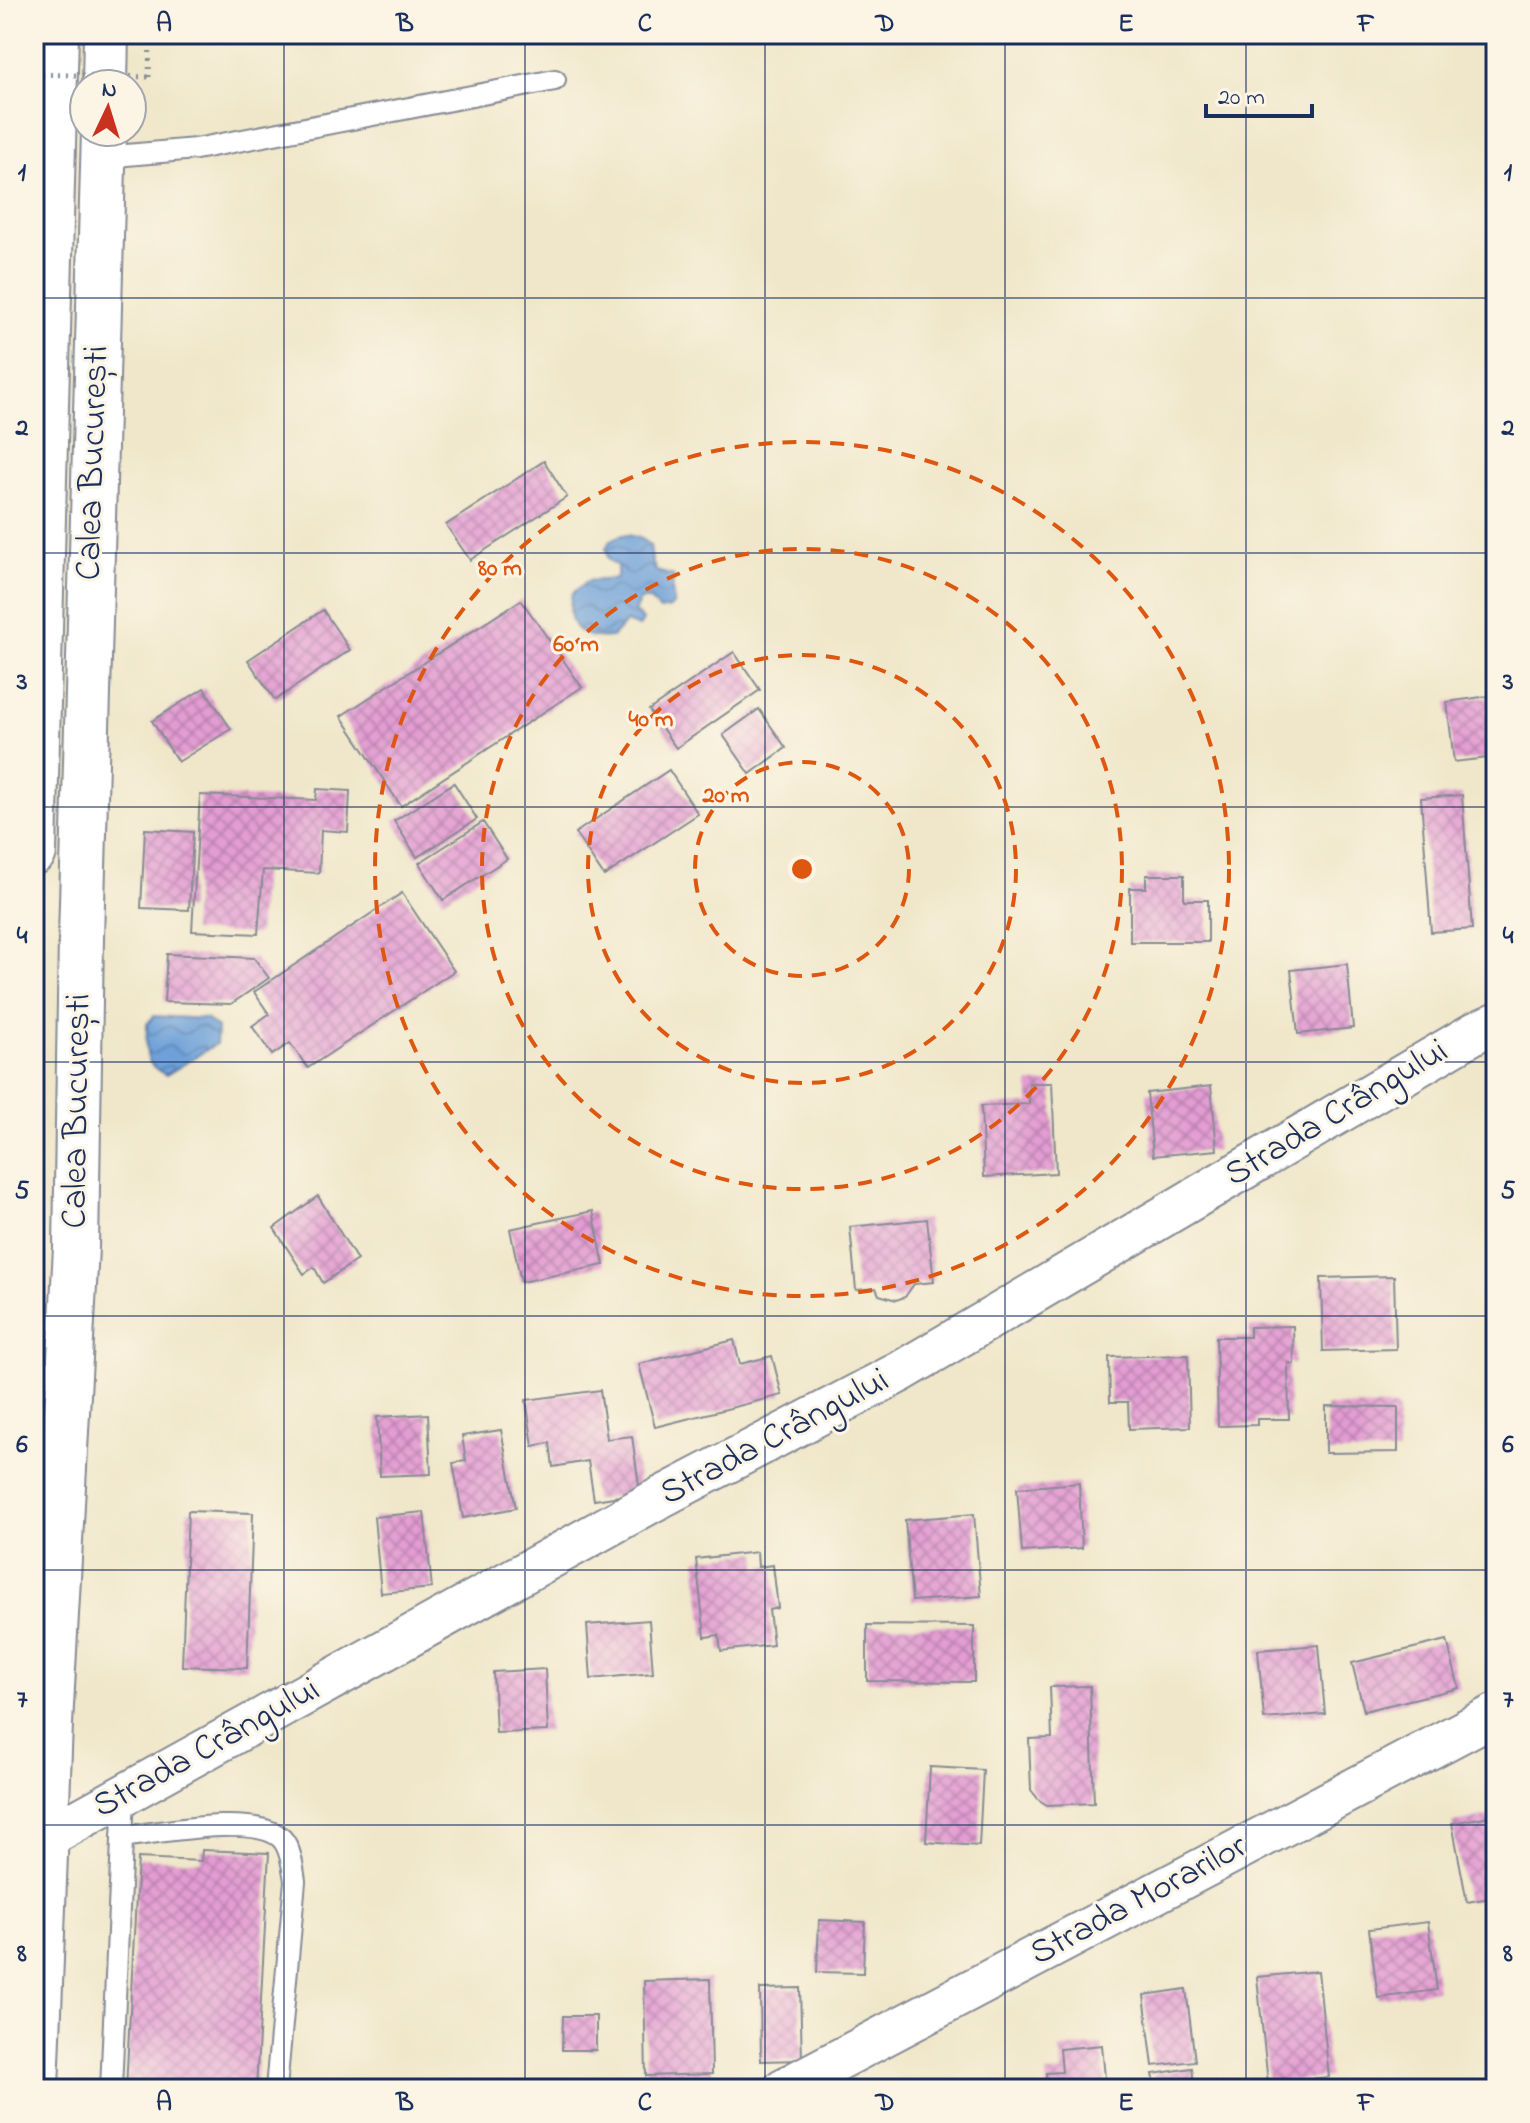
<svg xmlns="http://www.w3.org/2000/svg" width="1530" height="2123" font-family="'Indie Flower',sans-serif">
<style>
.water{fill:url(#water-waves);stroke:#44689c;stroke-width:2}
.building{fill:url(#building-cross-hatch)}
.lines{fill:none;stroke-linecap:round;stroke-linejoin:round}
.service-casing{stroke:#868b94;stroke-width:24}
.minor-casing{stroke:#868b94;stroke-width:44}
.trunk-casing{stroke:#868b94;stroke-width:48}
.path{stroke:#868b94;stroke-width:5;stroke-dasharray:2 6;stroke-linecap:butt}
.service{stroke:#fff;stroke-width:20}
.minor{stroke:#fff;stroke-width:40}
.trunk{stroke:#fff;stroke-width:44}
.path-bridge{stroke:#868b94;stroke-width:5;stroke-dasharray:2 6;stroke-linecap:butt}
.grid{fill:none;stroke:#1b2f5e;stroke-width:2;stroke-opacity:0.55}
.ring{fill:none;stroke:#de5710;stroke-width:4;stroke-dasharray:14 10}
.labels{text-anchor:middle;dominant-baseline:central;stroke-width:6;stroke-linejoin:round;paint-order:stroke}
.street-label{font-size:36px;fill:#1b2f5e;stroke:#fcf5e5}
.centre{fill:#de5710;stroke:#fcf5e5;stroke-width:4}
.ring-label{font-size:24px;text-anchor:middle;font-weight:bold;fill:#de5710;stroke:#fcf5e5;stroke-width:6;stroke-linejoin:round;paint-order:stroke}
.neatline{fill:none;stroke:#1b2f5e;stroke-width:3}
.grid-label{font-size:26px;text-anchor:middle;font-weight:bold;fill:#1b2f5e}
</style>
<defs>
<pattern id="water-waves" width="16" height="10" patternUnits="userSpaceOnUse" patternTransform="scale(2)"><rect width="16" height="10" fill="#6ea1d9"/><path d="M0 5q4-4 8 0t8 0" fill="none" stroke="#5a84b3"/></pattern>
<pattern id="building-cross-hatch" width="8" height="8" patternUnits="userSpaceOnUse" patternTransform="scale(2)"><rect width="8" height="8" fill="#e49dd3"/><path d="M0 0l8 8M0 8l8-8" fill="none" stroke="#b880ae"/></pattern>
</defs>
<rect width="100%" height="100%" fill="#fcf5e5"/>
<filter id="ink" filterUnits="userSpaceOnUse"><feTurbulence type="fractalNoise" baseFrequency=".0125" numOctaves="2"/><feDisplacementMap in="SourceGraphic" scale="16" xChannelSelector="R" yChannelSelector="G"/><feConvolveMatrix kernelMatrix="1 2 1 2 8 2 1 2 1" color-interpolation-filters="sRGB"/></filter>
<filter id="wash" filterUnits="userSpaceOnUse"><feTurbulence type="fractalNoise" baseFrequency=".006" numOctaves="4" result="noise"/><feDisplacementMap in="SourceGraphic" scale="32" xChannelSelector="R" yChannelSelector="G"/><feGaussianBlur stdDeviation="1.8" result="paint"/><feColorMatrix in="noise" values="0 0 0 0 0 0 0 0 0 0 0 0 0 0 0 0 0 1.4 0 .05"/><feComposite in="paint" operator="in"/></filter>
<g filter="url(#wash)">
<rect width="100%" height="100%" fill="#f0e7ca"/>
<g class="water">
<path d="M621 535C633 535 641 537 650 545L652 561 656 571 674 576 672 589 674 603 670 608 660 610 650 600H640L634 612 643 620 639 627 626 622 612 637C579 640 565 627 572 594L587 581 617 579V566L608 559 606 548 610 541Z"/>
<path d="M154 1016 206 1019 217 1028 216 1044 166 1075C140 1063 147 1048 147 1024Z"/>
</g>
<g id="blocks">
<g class="building">
<path d="M544 461 567 497 470 560 446 525Z"/>
<path d="M521 600 582 687 401 806 341 716Z"/>
<path d="M323 610 350 650 275 700 248 660Z"/>
<path d="M734 652 760 690 676 748 649 710Z"/>
<path d="M204 688 231 729 178 762 152 721Z"/>
<path d="M1496 695V757L1454 762 1447 702Z"/>
<path d="M759 709 786 748 750 774 723 735Z"/>
<path d="M669 770 698 814 604 876 575 833Z"/>
<path d="M454 783 477 819 417 857 394 821Z"/>
<path d="M317 789 350 791 348 832 321 830 319 873 263 870 258 934 192 931 200 795 316 800Z"/>
<path d="M1462 795 1472 929 1431 932 1421 798Z"/>
<path d="M483 822 507 859 443 900 419 863Z"/>
<path d="M145 829 193 832 189 910 141 908Z"/>
<path d="M1146 875H1184V900H1208V942H1130V888H1146Z"/>
<path d="M402 893 454 971 308 1068 290 1043 272 1055 252 1026 269 1014 254 992Z"/>
<path d="M167 954 254 958 269 978 231 1004 164 1002Z"/>
<path d="M1347 964 1353 1028 1298 1034 1291 970Z"/>
<path d="M1029 1083H1052L1056 1173 984 1177 981 1106 1029 1104Z"/>
<path d="M1211 1086 1217 1150 1153 1156 1147 1093Z"/>
<path d="M318 1196 357 1260 323 1283 314 1267 304 1274 274 1228Z"/>
<path d="M593 1211 604 1265 521 1282 510 1229Z"/>
<path d="M927 1219 934 1282 914 1284 905 1297 896 1300 879 1295 876 1288 856 1290 850 1227Z"/>
<path d="M1394 1276 1396 1349 1323 1351 1321 1278Z"/>
<path d="M1293 1326 1294 1364 1288 1363 1289 1419H1257V1425L1218 1426 1216 1337H1250V1327Z"/>
<path d="M734 1340 740 1364 772 1356 782 1395 655 1427 639 1364Z"/>
<path d="M1188 1355 1190 1427 1129 1429 1128 1402H1110L1109 1357Z"/>
<path d="M600 1390 607 1439 632 1436 640 1493 594 1500 588 1461 553 1467 550 1443 533 1446 526 1400Z"/>
<path d="M1326 1406 1398 1407V1452L1326 1453Z"/>
<path d="M428 1414 431 1474 380 1476 377 1417Z"/>
<path d="M501 1430 516 1508 463 1518 453 1463 466 1461 462 1436Z"/>
<path d="M1079 1483 1082 1548 1022 1552 1017 1488Z"/>
<path d="M188 1511 253 1513 247 1668 182 1666Z"/>
<path d="M424 1512 432 1588 381 1593 374 1517Z"/>
<path d="M974 1514 981 1596 912 1601 905 1520Z"/>
<path d="M757 1552 758 1567 773 1565 778 1608 769 1610 773 1645 721 1651 719 1635 705 1637 696 1559Z"/>
<path d="M649 1620 653 1673 591 1679 587 1625Z"/>
<path d="M867 1625 974 1626V1682L867 1681Z"/>
<path d="M1447 1640 1459 1688 1364 1711 1352 1663Z"/>
<path d="M1319 1645 1325 1714 1264 1719 1258 1650Z"/>
<path d="M545 1669 548 1731 496 1733 493 1672Z"/>
<path d="M1090 1686 1094 1803 1047 1805 1039 1800 1031 1790 1029 1739 1052 1738 1050 1687Z"/>
<path d="M930 1767 983 1770 979 1846 926 1842Z"/>
<path d="M1496 1815V1897L1467 1902 1452 1823Z"/>
<path d="M202 1850 269 1853 256 2089H126L138 1858 201 1861Z"/>
<path d="M819 1920 865 1922 863 1973 817 1972Z"/>
<path d="M1428 1922 1437 1990 1378 1998 1369 1929Z"/>
<path d="M1318 1971 1329 2077 1268 2083 1257 1977Z"/>
<path d="M710 1979 712 2074 646 2076 644 1981Z"/>
<path d="M800 1988 802 2060 761 2061 760 1989Z"/>
<path d="M1186 1989 1195 2061 1153 2066 1144 1995Z"/>
<path d="M563 2016H596V2050H562Z"/>
<path d="M1102 2045 1106 2089H1047L1046 2073 1062 2072 1060 2049Z"/>
<path d="M1192 2068 1195 2089H1156L1153 2074Z"/>
</g>
</g>
</g>
<g filter="url(#ink)">
<use href="#blocks" fill-opacity="0" stroke="#868b94" stroke-width="2"/>
<g class="lines">
<g class="service-casing">
<g id="service">
<path d="M103 157 196 149 555 80"/>
<path d="M122 1837C157 1833 258 1813 282 1839 291 1849 293 1868 295 1881L276 2089"/>
<path d="M111 2089 124 1795"/>
</g>
</g>
<g class="minor-casing">
<g id="minor">
<path d="M46 1838 652 1502 900 1372 1476 1032 1496 1023"/>
<path d="M783 2089 1496 1714"/>
</g>
</g>
<g class="trunk-casing">
<g id="trunk">
<path d="M105 84 106 34"/>
<path d="M34 852 56 34"/>
<path d="M36 2089 50 1724 76 1248 81 938 104 132"/>
</g>
</g>
<path class="path" d="M149 77 150 34"/>
<use href="#service" class="service"/>
<use href="#minor" class="minor"/>
<use href="#trunk" class="trunk"/>
<path class="path-bridge" d="M34 74 149 77"/>
</g>
</g>
<path class="grid" d="M284 34V2089M525 34V2089M765 34V2089M1005 34V2089M1246 34V2089M34 298H1496M34 553H1496M34 807H1496M34 1062H1496M34 1316H1496M34 1570H1496M34 1825H1496"/>
<g class="ring">
<circle cx="802" cy="869" r="107"/>
<circle cx="802" cy="869" r="214"/>
<circle cx="802" cy="869" r="320"/>
<circle cx="802" cy="869" r="427"/>
</g>
<g class="labels">
<g class="street-label">
<text transform="translate(94 463) rotate(-88)">Calea București</text>
<text transform="translate(78 1111) rotate(-89)">Calea București</text>
<text transform="translate(1337 1114) rotate(-31)">Strada Crângului</text>
<text transform="translate(775 1438) rotate(-28)">Strada Crângului</text>
<text transform="translate(207 1749) rotate(-29)">Strada Crângului</text>
<text transform="translate(1139 1901) rotate(-28)">Strada Morarilor</text>
</g>
</g>
<circle cx="802" cy="869" r="12" class="centre"/>
<g class="ring-label">
<text x="500" y="575">80 m</text>
<text x="576" y="651">60 m</text>
<text x="651" y="726">40 m</text>
<text x="726" y="802">20 m</text>
</g>
<rect width="1530" height="2123" fill="none" stroke="#fcf5e5" stroke-width="88"/>
<g transform="translate(108 108) rotate(4)"><circle r="38" fill="#fcf5e5" stroke="#a2a6af" stroke-width="2"/>
<path d="M0-6L14 30L0 20L-14 30Z" fill="#c8321e"/>
<text y="-12" font-size="22" font-weight="bold" text-anchor="middle" fill="#1b2f5e">N</text>
</g>
<path d="M1206 104v12h106v-12" fill="none" stroke="#1b2f5e" stroke-width="4"/>
<text x="1218" y="104" font-size="24" fill="#1b2f5e" stroke="#fcf5e5" stroke-width="6" paint-order="stroke">20 m</text>
<rect x="44" y="44" width="1442" height="2035" class="neatline"/>
<g class="grid-label">
<text x="164" y="31">A</text>
<text x="405" y="31">B</text>
<text x="645" y="31">C</text>
<text x="885" y="31">D</text>
<text x="1126" y="31">E</text>
<text x="1366" y="31">F</text>
<text x="22" y="180">1</text>
<text x="1508" y="180">1</text>
<text x="22" y="435">2</text>
<text x="1508" y="435">2</text>
<text x="22" y="689">3</text>
<text x="1508" y="689">3</text>
<text x="22" y="943">4</text>
<text x="1508" y="943">4</text>
<text x="22" y="1198">5</text>
<text x="1508" y="1198">5</text>
<text x="22" y="1452">6</text>
<text x="1508" y="1452">6</text>
<text x="22" y="1707">7</text>
<text x="1508" y="1707">7</text>
<text x="22" y="1961">8</text>
<text x="1508" y="1961">8</text>
<text x="164" y="2110">A</text>
<text x="405" y="2110">B</text>
<text x="645" y="2110">C</text>
<text x="885" y="2110">D</text>
<text x="1126" y="2110">E</text>
<text x="1366" y="2110">F</text>
</g>
</svg>
